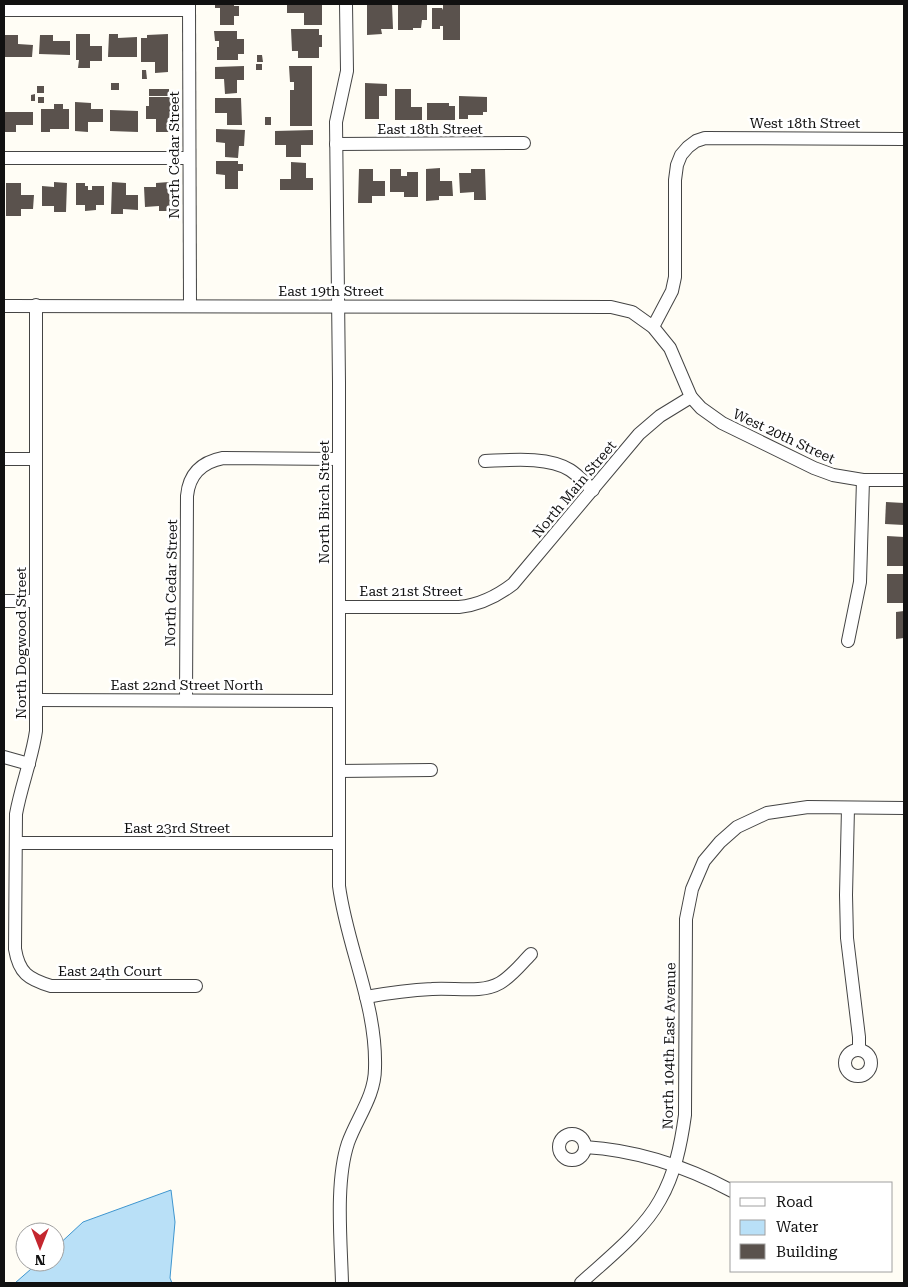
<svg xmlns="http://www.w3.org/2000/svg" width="908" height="1287" font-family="'Roboto Serif',serif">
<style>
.water{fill:#b9e0f7;stroke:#3f96cf}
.building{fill:#5a524d}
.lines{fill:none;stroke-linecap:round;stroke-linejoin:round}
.minor-casing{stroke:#444;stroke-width:14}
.minor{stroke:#fff;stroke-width:12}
.labels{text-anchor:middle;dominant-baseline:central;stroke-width:5;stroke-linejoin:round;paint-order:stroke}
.street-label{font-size:14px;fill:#111;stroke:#fff}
</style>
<rect width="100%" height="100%" fill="#fffdf5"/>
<path class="water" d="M171 1190 175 1222 170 1278 172 1283H15L39 1262H55V1248L83 1222Z"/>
<g class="building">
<path d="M215 4H234V6H239V16H234V25H220V8H215Z"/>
<path d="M287 4H322V25H304V13H287Z"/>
<path d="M392 4 393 29H381L382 34 367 35V5Z"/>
<path d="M398 4H427V20H422L421 28H413V30H398Z"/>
<path d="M443 5H460V40H443V26H440V29H432V8H442L443 10Z"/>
<path d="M291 29H319V35H322V47H319V58H298V51H292Z"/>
<path d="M214 31H237V39H244V54H238V60H217V47H219V41H215Z"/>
<path d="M76 34H90V46H102V61H90V68H78L79 60H76Z"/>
<path d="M109 34H118V38L137 37V57H108Z"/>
<path d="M168 34V72L155 73V62H141V38H147V35Z"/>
<path d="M5 35H18V44L33 45 32 57H5Z"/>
<path d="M40 35H53V41H70V55L39 54Z"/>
<path d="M257 55H262L263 62H257Z"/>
<rect x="256" y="64" width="6" height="6"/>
<path d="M244 66V80H237V93L225 94 224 79H215V67Z"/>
<path d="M289 66H312V126H290V90H294V82H290Z"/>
<path d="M142 70H146L147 79H142Z"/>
<rect x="111" y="83" width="8" height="7"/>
<path d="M365 83 387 84V96H379V119H365Z"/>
<rect x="37" y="86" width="7" height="7"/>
<rect x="149" y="89" width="20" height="7"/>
<path d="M395 89H411V107H422V120H395Z"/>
<path d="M35 94V101H31V95Z"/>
<path d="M459 96 487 97V112H483V115H468V119H459Z"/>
<rect x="38" y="97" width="6" height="6"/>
<path d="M149 97H172V119H170V132H156V119H146V106H149Z"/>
<path d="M215 98H241L242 125H227V113H215Z"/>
<path d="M75 102 91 103V109H103V122H88V132L75 131Z"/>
<path d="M427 103H449V106H455V120H427Z"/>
<path d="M54 104H63V109H69V129H50V132H41V109H54Z"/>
<path d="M110 110 138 111V132L110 131Z"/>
<path d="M4 112H33V125H16V132H4Z"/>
<rect x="265" y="117" width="6" height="8"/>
<path d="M216 129 245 130 244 146H239L238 158 225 157V143L216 142Z"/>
<path d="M313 130V145H301V157H286V145H275V131Z"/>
<path d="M216 161H238V164H243V171H238V189H225V175L216 174Z"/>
<path d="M291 162 306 163V178H313V190H280V179H291Z"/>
<path d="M440 168V181H452L453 196H439V200L426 201V169Z"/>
<path d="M359 169H373V181H385V196H372V203H358Z"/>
<path d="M390 169H401V176H407V172H418V197H404V192H390Z"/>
<path d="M471 169H485L486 200H474V192L460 193 459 173H471Z"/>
<path d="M54 182 67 183 66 212H54V206H42V186L54 187Z"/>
<path d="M112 182 126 183V195H138V210L123 209V214H111Z"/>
<path d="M169 182 170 211H159V206L145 207 144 187H156V183Z"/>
<path d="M6 183H21V195H34L33 209H21V216H6Z"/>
<path d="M76 183H85V186H88V190H92V186H104V205H96V210L85 211V205H76Z"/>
<path d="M886 502 904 503V525L885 524Z"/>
<path d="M887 536 904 537V566H887Z"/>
<rect x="887" y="574" width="17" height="29"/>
<path d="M904 611V638L896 639V612Z"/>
</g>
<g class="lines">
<g class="minor-casing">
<g id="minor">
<path d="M189 4 190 306"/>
<path d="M4 10H189"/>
<path d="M336 144 524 143"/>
<path d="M4 158H189"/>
<path d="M36 305V731C32 759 21 786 16 814L15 949C19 973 28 979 51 986H196"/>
<path d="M4 306 611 307 632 312 653 327 670 348 691 397 701 408 722 423 814 468 833 475 863 480H904"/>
<path d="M653 327 672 291 675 277V180L677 165 681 155 688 147 696 141 705 138 904 139"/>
<path d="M4 459H35"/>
<path d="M485 461C510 460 548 456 570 470 578 475 586 484 593 490"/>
<path d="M4 601H36"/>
<path d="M339 607H459C480 605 496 597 513 584L639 434 660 416 691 397"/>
<path d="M848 641 860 582 863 480"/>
<path d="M36 700 339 701"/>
<path d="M186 700 187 496C189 474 202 462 223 458L339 459"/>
<path d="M4 757 29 764"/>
<path d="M339 771 431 770"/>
<path d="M848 808 846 895 847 938 859 1037V1050"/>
<path d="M16 843H339"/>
<path d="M366 997C388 993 410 990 432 989 453 987 481 994 500 983 512 976 521 964 531 954"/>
<circle cx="858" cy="1063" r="13"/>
<circle cx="572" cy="1147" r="13"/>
<path d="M585 1147C636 1150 687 1167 732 1191"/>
<path d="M342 1283C341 1242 335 1182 348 1143 357 1118 375 1096 375 1068 377 1005 347 947 339 886V382L336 122 347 71 346 4"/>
<path d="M581 1283C607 1259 643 1231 660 1200 675 1174 681 1144 685 1115L686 919 692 889 704 861 720 842 737 827 767 813 808 807 904 808"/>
</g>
</g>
<use href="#minor" class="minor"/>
</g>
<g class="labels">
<g class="street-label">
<text x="805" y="123">West 18th Street</text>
<text x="430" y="129">East 18th Street</text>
<text transform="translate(174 155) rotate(-90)">North Cedar Street</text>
<text x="331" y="291">East 19th Street</text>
<text transform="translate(784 436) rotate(25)">West 20th Street</text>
<text transform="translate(574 489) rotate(-50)">North Main Street</text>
<text transform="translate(324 502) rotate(-90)">North Birch Street</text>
<text transform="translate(171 583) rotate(-89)">North Cedar Street</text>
<text x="411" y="591">East 21st Street</text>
<text transform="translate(21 643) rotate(-90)">North Dogwood Street</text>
<text x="187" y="685">East 22nd Street North</text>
<text x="177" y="828">East 23rd Street</text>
<text x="110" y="971">East 24th Court</text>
<text transform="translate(669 1046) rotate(-89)">North 104th East Avenue</text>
</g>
</g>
<rect width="908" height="1287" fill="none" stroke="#111111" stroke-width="10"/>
<rect x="730" y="1182" width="162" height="90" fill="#ffffff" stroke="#a0a0a0"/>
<rect x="740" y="1198" width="25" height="8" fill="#ffffff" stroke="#a0a0a0"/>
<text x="776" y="1207" font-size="15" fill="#111111">Road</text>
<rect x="740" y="1220" width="25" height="15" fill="#b9e0f7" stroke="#a0a0a0"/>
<text x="776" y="1232" font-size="15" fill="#111111">Water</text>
<rect x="740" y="1244" width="25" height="15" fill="#5a524d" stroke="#a0a0a0"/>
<text x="776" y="1257" font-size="15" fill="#111111">Building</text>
<g transform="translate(40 1247) rotate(180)"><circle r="24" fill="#ffffff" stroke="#a0a0a0"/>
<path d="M0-4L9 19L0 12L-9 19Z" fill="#c4262e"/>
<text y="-8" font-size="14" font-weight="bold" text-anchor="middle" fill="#111111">N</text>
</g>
</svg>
